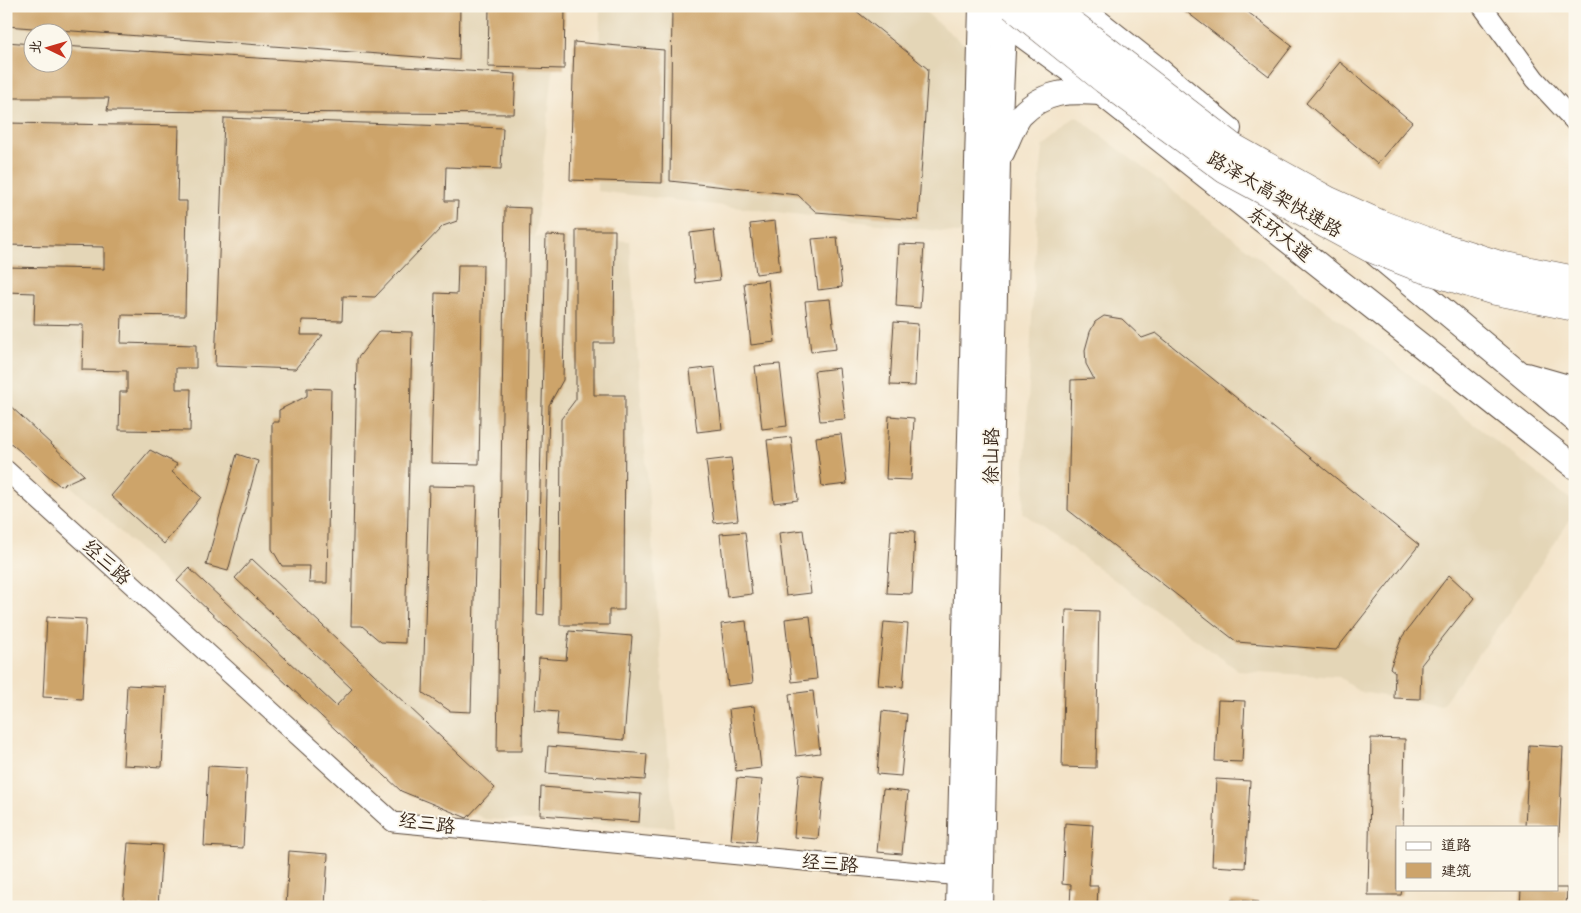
<svg xmlns="http://www.w3.org/2000/svg" width="1581" height="913" font-family="'Shantell Sans','LXGW WenKai TC',sans-serif">
<style>
.built{fill:#e4d6b7;fill-rule:evenodd}
.building{fill:#cda46b}
.lines{fill:none;stroke-linecap:round;stroke-linejoin:round}
.minor-casing{stroke:#574638;stroke-width:21}
.major-casing{stroke:#574638;stroke-width:26}
.minor{stroke:#fff;stroke-width:19}
.major{stroke:#fff;stroke-width:24}
.highway-bridge-casing{stroke:#574638;stroke-width:29;stroke-linecap:butt}
.highway-bridge{stroke:#fff;stroke-width:28}
.labels{text-anchor:middle;dominant-baseline:central;stroke-width:4;stroke-linejoin:round;paint-order:stroke}
.street-label{font-size:19px;fill:#3b2a1e;stroke:#fbf7ec}
</style>
<rect width="100%" height="100%" fill="#fbf7ec"/>
<filter id="ink" filterUnits="userSpaceOnUse"><feTurbulence type="fractalNoise" baseFrequency=".02" numOctaves="2"/><feDisplacementMap in="SourceGraphic" scale="10" xChannelSelector="R" yChannelSelector="G"/><feConvolveMatrix kernelMatrix="1 2 1 2 8 2 1 2 1" color-interpolation-filters="sRGB"/></filter>
<filter id="wash" filterUnits="userSpaceOnUse"><feTurbulence type="fractalNoise" baseFrequency=".0096" numOctaves="4" result="noise"/><feDisplacementMap in="SourceGraphic" scale="20" xChannelSelector="R" yChannelSelector="G"/><feGaussianBlur stdDeviation="1.12" result="paint"/><feColorMatrix in="noise" values="0 0 0 0 0 0 0 0 0 0 0 0 0 0 0 0 0 1.4 0 .05"/><feComposite in="paint" operator="in"/></filter>
<g filter="url(#wash)">
<rect width="100%" height="100%" fill="#f3e3c8"/>
<g class="built">
<path d="M6 6H560L535 237 629 241 674 827 485 819 375 768 6 426ZM32 32H62V62H32Z"/>
<path d="M600 6H918L966 46 965 234 597 191Z"/>
<path d="M1076 116 1575 503V512L1501 624 1441 706 1361 692 1339 677 1239 671 1023 513 1037 207 1043 147Z"/>
</g>
<g id="blocks">
<g class="building">
<path d="M6 6H460L459 60 6 26Z"/>
<path d="M489 6H565L564 69 488 67Z"/>
<path d="M672 6H850L928 69 918 220 816 212 798 195 670 181Z"/>
<path d="M1179 6H1240L1292 46 1269 76Z"/>
<path d="M6 42 32 44V62H62V46L516 74 514 114 107 111 109 98H6Z"/>
<path d="M574 42 664 50 662 183 570 180Z"/>
<path d="M1340 62 1412 122 1377 164 1306 103Z"/>
<path d="M224 118 503 128 501 169 446 167 445 201H458L457 221 443 226 375 297 343 296 342 321 302 320 301 335H323L295 369 215 366Z"/>
<path d="M6 123 179 126 177 201H187L185 316 122 315 121 343 196 345V368H176V389H191L190 431 119 430 120 392H127V371L82 370 83 325 34 324 35 293 6 292V267L104 269V247L6 245Z"/>
<path d="M505 207 530 208 522 751H497Z"/>
<path d="M775 221 780 271 756 274 750 224Z"/>
<path d="M576 230H615L614 343H594V395H625L624 610H609V625H560L561 419 576 399Z"/>
<path d="M714 230 720 280 695 283 690 233Z"/>
<path d="M546 235 566 236 563 380 549 405 544 615 537 614Z"/>
<path d="M837 237 842 287 818 290 812 239Z"/>
<path d="M899 244 924 245 920 308 896 306Z"/>
<path d="M458 265H483L479 464 431 463 435 293 457 294Z"/>
<path d="M768 280 775 342 751 345 744 283Z"/>
<path d="M830 299 836 349 811 352 805 301Z"/>
<path d="M1104 316 1122 319 1142 338 1156 333 1419 545 1336 650 1237 642 1068 510 1071 380 1094 379 1086 364 1085 350 1090 332 1095 322Z"/>
<path d="M894 322 918 324 915 386 890 385Z"/>
<path d="M379 331 412 332 405 643 381 642 362 626H351L357 359Z"/>
<path d="M780 364 787 426 762 429 755 366Z"/>
<path d="M715 367 722 429 697 432 690 370Z"/>
<path d="M839 368 845 419 820 421 814 371Z"/>
<path d="M307 388 331 389 327 583H309L310 566H282L272 549V422H279V410L307 396Z"/>
<path d="M6 402 84 475 60 486 6 439Z"/>
<path d="M889 416 914 418 911 480 886 479Z"/>
<path d="M841 434 847 484 822 487 816 437Z"/>
<path d="M791 437 798 500 774 503 767 440Z"/>
<path d="M150 450 177 464 172 472 201 497 164 544 111 496Z"/>
<path d="M237 454 258 461 228 571 206 565Z"/>
<path d="M731 458 738 520 714 523 706 461Z"/>
<path d="M429 486 477 487 471 712 450 711 423 693Z"/>
<path d="M803 530 811 593 786 596 779 533Z"/>
<path d="M891 530 915 531 912 594 887 593Z"/>
<path d="M745 532 752 594 727 597 720 534Z"/>
<path d="M252 559 495 788 467 818 401 791 177 581 189 568 336 706 352 689 235 578Z"/>
<path d="M1449 575 1474 598 1421 665 1420 699 1394 698 1395 672 1390 668 1402 637Z"/>
<path d="M1066 610 1099 611 1096 768 1062 767Z"/>
<path d="M810 616 817 679 792 682 785 619Z"/>
<path d="M47 617 86 619 82 699 43 697Z"/>
<path d="M746 621 753 683 728 686 721 624Z"/>
<path d="M884 622 908 624 903 687 878 685Z"/>
<path d="M569 631 632 636 624 740 556 734 558 712 535 710 539 658 566 660Z"/>
<path d="M127 685 166 687 162 767 123 765Z"/>
<path d="M813 691 820 753 796 756 789 694Z"/>
<path d="M1218 700 1245 701 1242 762 1215 761Z"/>
<path d="M754 706 761 768 736 771 729 709Z"/>
<path d="M882 711 907 714 901 776 877 774Z"/>
<path d="M1371 738 1405 739 1403 827H1397V889H1402L1401 895H1368Z"/>
<path d="M1529 745 1563 747 1559 836H1557V827H1525Z"/>
<path d="M548 746 647 754 645 780 546 773Z"/>
<path d="M208 766 247 768 243 848 204 846Z"/>
<path d="M799 774 824 777 818 839 794 837Z"/>
<path d="M737 778 762 780 756 842 731 840Z"/>
<path d="M1216 779 1250 781 1245 868 1212 866Z"/>
<path d="M541 787 641 794 639 822 540 815Z"/>
<path d="M883 789 908 792 902 854 877 852Z"/>
<path d="M1065 823 1093 825 1089 886H1098L1097 907H1070L1071 885 1062 884Z"/>
<path d="M128 843 162 845 158 907H123Z"/>
<path d="M289 851 328 854 325 907H286Z"/>
<path d="M1557 888H1567L1566 907H1520L1521 889Z"/>
<path d="M1231 900 1258 902V907H1231Z"/>
<path d="M481 903 514 905V907H481Z"/>
</g>
</g>
</g>
<g filter="url(#ink)">
<use href="#blocks" fill-opacity="0" stroke="#574638" stroke-width="1"/>
<g class="lines">
<g class="minor-casing">
<g id="minor">
<path d="M1482 6 1535 79 1575 122"/>
<path d="M6 470 393 822 971 877"/>
</g>
</g>
<g class="major-casing">
<g id="major">
<path d="M1078 6 1160 71 1229 129"/>
<path d="M993 14 1101 93 1575 467"/>
<path d="M1002 153C1007 143 1014 123 1021 115 1046 90 1069 91 1101 93"/>
<path d="M1376 254 1575 420"/>
<path d="M1526 375 1575 389"/>
<path d="M958 907 981 6"/>
<path d="M981 907 998 162 1005 6"/>
</g>
</g>
<use href="#minor" class="minor"/>
<use href="#major" class="major"/>
<g class="highway-bridge-casing">
<g id="highway-bridge">
<path d="M1013 6 1105 80 1226 170 1370 248 1421 268 1491 290 1575 307"/>
<path d="M1049 6 1232 147 1327 200 1380 224 1434 244 1500 265 1575 280"/>
</g>
</g>
<use href="#highway-bridge" class="highway-bridge"/>
</g>
</g>
<g class="labels">
<g class="street-label">
<text transform="translate(1275 194) rotate(30)">路泽太高架快速路</text>
<text transform="translate(1280 234) rotate(38)">东环大道</text>
<text transform="translate(991 456) rotate(-89)">徐山路</text>
<text transform="translate(107 562) rotate(42)">经三路</text>
<text transform="translate(427 823) rotate(8)">经三路</text>
<text transform="translate(830 863) rotate(5)">经三路</text>
</g>
</g>
<rect width="1581" height="913" fill="none" stroke="#fbf7ec" stroke-width="25"/>
<rect x="1396" y="826" width="162" height="65" fill="#fbf7ec" stroke="#aea59a"/>
<rect x="1406" y="842" width="25" height="8" fill="#ffffff" stroke="#aea59a"/>
<text x="1441" y="850" font-size="15" fill="#3b2a1e">道路</text>
<rect x="1406" y="863" width="25" height="15" fill="#cda46b" stroke="#aea59a"/>
<text x="1441" y="876" font-size="15" fill="#3b2a1e">建筑</text>
<g transform="translate(48 48) rotate(275)"><circle r="24" fill="#fbf7ec" stroke="#aea59a"/>
<path d="M0-4L9 19L0 12L-9 19Z" fill="#c8321e"/>
<text y="-8" font-size="14" font-weight="bold" text-anchor="middle" fill="#3b2a1e">北</text>
</g>
</svg>
